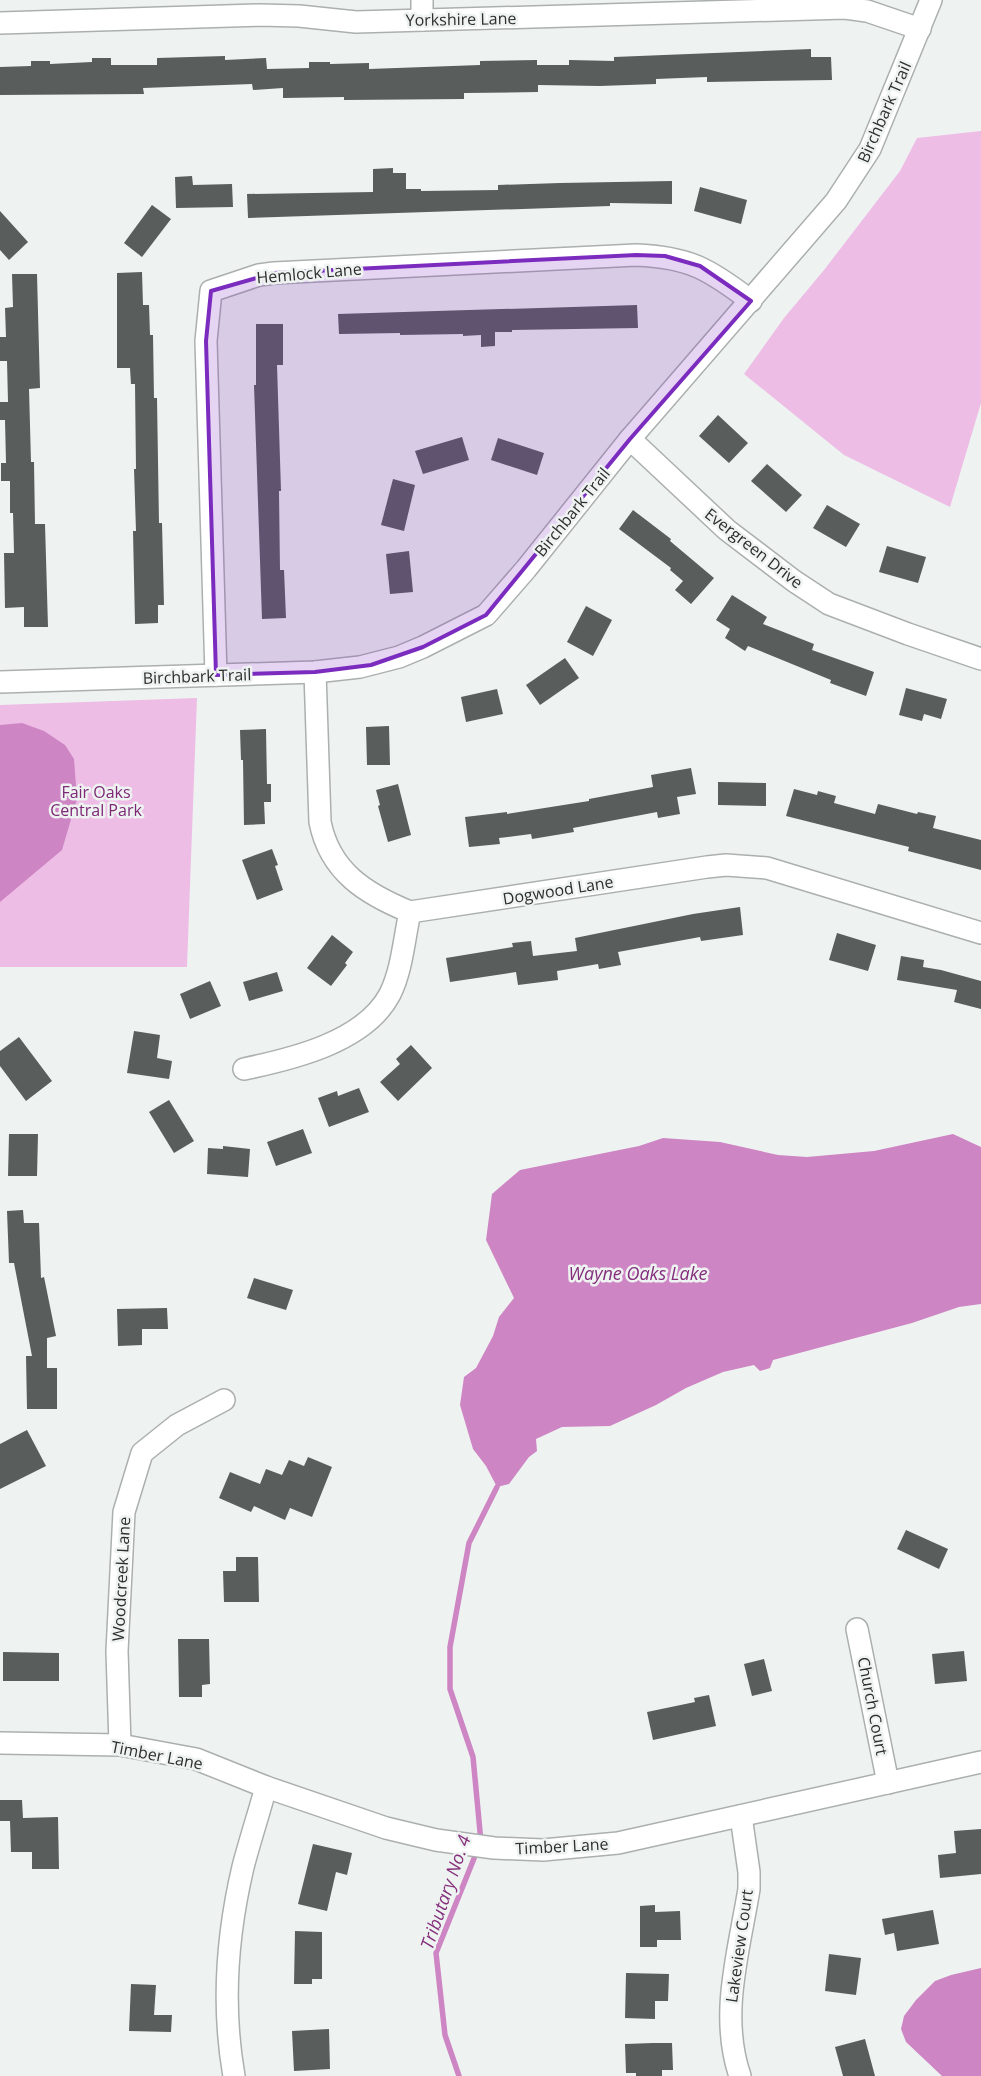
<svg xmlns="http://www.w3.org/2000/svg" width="981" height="2076" font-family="'Open Sans',sans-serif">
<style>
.green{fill:#edbde6}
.water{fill:#ce85c4}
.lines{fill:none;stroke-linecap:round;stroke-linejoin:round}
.stream{stroke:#ce85c4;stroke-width:5.5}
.building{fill:#595d5c}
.minor-casing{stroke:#abb0ae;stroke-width:24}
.minor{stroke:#fff;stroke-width:21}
.marked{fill:#7b2cbf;fill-opacity:0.2;stroke:#7b2cbf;stroke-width:4;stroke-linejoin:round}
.labels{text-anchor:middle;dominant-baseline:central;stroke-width:5;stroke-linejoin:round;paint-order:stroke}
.street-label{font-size:16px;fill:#2d2e2e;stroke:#eef3f1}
.park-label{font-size:16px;fill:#7d2775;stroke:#eef3f1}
.water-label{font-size:18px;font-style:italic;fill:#842e7c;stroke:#eef3f1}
</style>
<rect width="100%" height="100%" fill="#eef3f1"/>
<g class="green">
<path d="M981 131V403L950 507 844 455 744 374 784 318 824 270 900 171 917 138Z"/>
<path d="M197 698 187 967H0V705Z"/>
</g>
<g class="water">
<path d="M22 723 44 731 65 745 74 759 77 799 62 850 0 902V725Z"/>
<path d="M953 1134 981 1147V1304L959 1307 912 1323 773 1360 770 1368 760 1371 754 1365 723 1372 686 1388 656 1405 610 1426 562 1427 536 1439 537 1451 529 1457 509 1484 497 1487 486 1466 473 1449 460 1405 464 1377 476 1368 493 1336 499 1317 514 1298 486 1240 492 1194 520 1170 639 1146 663 1138 720 1142 778 1155 807 1157 874 1151Z"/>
<path d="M981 1968V2076H942L906 2042 901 2029 904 2016 916 2000 935 1981 951 1975Z"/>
</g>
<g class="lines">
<g class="stream">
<path d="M481 1842 473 1757 450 1689V1647L469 1543 497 1487"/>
<path d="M459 2076 445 2035 436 1953 477 1851"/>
</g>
</g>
<g class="building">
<path d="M811 49V57H831L832 80 707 82V77L656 79V84L600 86 538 85V92L464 93V99L344 100V97L283 98V88L253 90 252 84 143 88 144 94 0 95V67L31 66V61H50V64L92 62V58H111V65H157V58L225 56V60L266 58 267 69 309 68V62H330V64L369 63V69L480 65V61L537 60V65H569V60L614 61V57Z"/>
<path d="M393 168V173H406V189H421V191L498 190V185L560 183 672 181V204L610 203V206L248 218 247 194 373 192V169Z"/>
<path d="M192 176 193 185 232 184 233 207 176 208 175 177Z"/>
<path d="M700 187 747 200 741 224 694 211Z"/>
<path d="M152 205 171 219 142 257 124 243Z"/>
<path d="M0 211 28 242 9 260 0 250Z"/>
<path d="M142 272 143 305H149L150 335H153L154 398H157L159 523H162L164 605H158V623L135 624 133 531H136L134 469H136L135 384H131L130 368H117V273Z"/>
<path d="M12 274H37L40 388 29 389 31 462H34L35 524H45L48 627H24V607L5 608 4 553H14L13 513H10V481H1V463H6L5 420H0V402H8L7 361H0V337H6L5 308 13 307Z"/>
<path d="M637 305 638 328 512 330V332H495V346L481 347V335L463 336V334L400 335V333L339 334 338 314Z"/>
<path d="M256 324H283V365H277L281 491H279L280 570H284L286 618 262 619 254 385H256Z"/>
<path d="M718 415 748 443 729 463 699 436Z"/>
<path d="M462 437 469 460 423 474 415 451Z"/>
<path d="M498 438 544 453 537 475 491 460Z"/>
<path d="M767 464 802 495 786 512 751 481Z"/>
<path d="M393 479 415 485 404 531 381 525Z"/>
<path d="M827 505 860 524 846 547 813 528Z"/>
<path d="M633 510 671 539 670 541 714 578 691 604 675 590 683 581 670 570 671 568 619 529Z"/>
<path d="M887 546 926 557 918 583 879 572Z"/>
<path d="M409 551 413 592 390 594 386 554Z"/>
<path d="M732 595 767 617 763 624 814 644 812 650 874 672 866 696 830 683 831 680 748 646 745 651 725 638 730 629 716 620Z"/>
<path d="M586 606 612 620 593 656 567 642Z"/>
<path d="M565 658 579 678 540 705 526 685Z"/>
<path d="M906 688 947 699 941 719 924 714 922 721 899 715Z"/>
<path d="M497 689 503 714 466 722 461 697Z"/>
<path d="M389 726 390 765H367L366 727Z"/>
<path d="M266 729 267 784H271V802H264L265 824 244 825 243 760H241L240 730Z"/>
<path d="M691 768 696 794 677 797 680 814 658 818 657 812 573 828 574 832 532 839 531 834 499 838 500 844 469 847 465 817 507 812V814L589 801V799L653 787 651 775Z"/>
<path d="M718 782 766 783V806L718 805Z"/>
<path d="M398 784 411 835 388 842 378 806 380 805 376 790Z"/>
<path d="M794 789 817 795 818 791 836 796 834 803 875 814 878 804 917 814 918 812 936 816 933 828 981 840V870L908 851 909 847 786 816Z"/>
<path d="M272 849 278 865 275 866 283 890 257 900 242 860Z"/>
<path d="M740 907 743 935 701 941 700 937 618 952 621 965 599 969 598 964 557 971 558 980 518 985 516 972 450 982 446 958 513 947 512 943 531 941 533 956 577 951 575 938 693 914Z"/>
<path d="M837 933 876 945 868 971 829 960Z"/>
<path d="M332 935 353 952 345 963 347 965 331 986 307 968Z"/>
<path d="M901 956 924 960 923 967 941 970 981 981V1009L954 1002 957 990 897 980Z"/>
<path d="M277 972 283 991 249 1001 243 982Z"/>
<path d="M210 981 221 1006 190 1019 180 994Z"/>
<path d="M134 1031 160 1035 157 1058 172 1061 169 1079 127 1073Z"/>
<path d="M19 1037 52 1081 26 1101 0 1066V1051Z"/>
<path d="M411 1045 432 1068 398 1101 380 1082 400 1064 396 1059Z"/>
<path d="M359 1088 369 1112 329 1127 318 1098 337 1091 338 1096Z"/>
<path d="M169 1100 194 1141 174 1153 149 1112Z"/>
<path d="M303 1129 312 1153 276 1166 267 1142Z"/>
<path d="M9 1134H38L37 1176H8Z"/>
<path d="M223 1146 250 1149 248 1177 207 1174 208 1148 223 1149Z"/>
<path d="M23 1210 24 1223H39L41 1278 44 1277 56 1336 47 1338V1368H57V1409H27L26 1356H32L14 1263H9L7 1211Z"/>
<path d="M254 1278 293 1290 286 1310 247 1298Z"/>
<path d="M167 1308 168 1329H142V1345L118 1346 117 1309Z"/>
<path d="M27 1430 46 1466 0 1489V1444Z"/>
<path d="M308 1457 332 1467 312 1517 290 1508 285 1520 254 1506 251 1512 219 1498 230 1472 260 1484 266 1469 282 1475 289 1460 304 1466Z"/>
<path d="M906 1530 948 1549 939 1569 897 1549Z"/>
<path d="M236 1557H258L259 1602H224L223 1571H236Z"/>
<path d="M178 1639H209L210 1684 202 1685V1697H179Z"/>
<path d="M964 1651 967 1681 935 1684 932 1654Z"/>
<path d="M3 1652 59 1653V1681H3Z"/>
<path d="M764 1659 772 1691 752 1696 744 1664Z"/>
<path d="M709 1695 716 1726 653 1740 647 1712 695 1702 694 1698Z"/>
<path d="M0 1800H22L23 1818 58 1817 59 1869H32V1852H11L10 1821H0Z"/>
<path d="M981 1829V1874L940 1878 938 1855 956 1853 954 1831Z"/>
<path d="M313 1844 352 1853 347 1875 336 1872 327 1911 298 1904Z"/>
<path d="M655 1905V1912L680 1911 681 1940H657V1947H640V1906Z"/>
<path d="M933 1910 939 1944 897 1951 894 1933 885 1935 882 1919Z"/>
<path d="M295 1931 322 1932V1979H312V1984H294Z"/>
<path d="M829 1954 861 1958 856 1995 825 1991Z"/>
<path d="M626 1973 669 1974 668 2001H655V2019L625 2018Z"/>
<path d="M131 1984 156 1985 154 2015H172L171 2032 129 2031Z"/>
<path d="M329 2029 330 2069 294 2071 292 2031Z"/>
<path d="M865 2039 875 2076H843L835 2047Z"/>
<path d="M653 2043H672L673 2070H662V2076H636V2073H626L625 2044Z"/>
</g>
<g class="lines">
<g class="minor-casing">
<g id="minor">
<path d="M422 0V20"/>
<path d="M0 23 260 15 299 16 356 22 845 8 867 11 920 29"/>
<path d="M630 439 727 530 794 581 829 604 908 634 981 659"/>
<path d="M315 672 320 822C330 872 366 894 410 912L707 867 726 865 767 868 981 933"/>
<path d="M216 675 206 341 211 291 259 275 274 273 636 255C689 257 709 269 751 301"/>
<path d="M0 682 315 672 360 667 399 657 423 647 486 615 526 569 630 439 836 201 870 149 931 0"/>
<path d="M244 1069C292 1059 365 1042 390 994 402 970 404 939 410 912"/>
<path d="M857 1629 888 1783"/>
<path d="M0 1743 120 1745 196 1759 266 1787 386 1828 436 1840 494 1848 543 1850 618 1843 981 1762"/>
<path d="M120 1745 117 1651 124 1512 142 1453 177 1425 224 1400"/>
<path d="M234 2076C222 2008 227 1935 243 1867 250 1840 259 1813 266 1787"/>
<path d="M740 2076C719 2015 739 1951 749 1889V1872L741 1816"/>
</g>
</g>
<use href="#minor" class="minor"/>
</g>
<path class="marked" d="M636 255 665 256 700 266 751 301 630 439 486 615 423 647 371 665 315 672 216 675 206 341 211 291 274 273Z"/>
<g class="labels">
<g class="street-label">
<text transform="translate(461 19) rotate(-1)">Yorkshire Lane</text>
<text transform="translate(884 112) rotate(-66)">Birchbark Trail</text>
<text transform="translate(309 273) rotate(-5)">Hemlock Lane</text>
<text transform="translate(572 512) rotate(-51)">Birchbark Trail</text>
<text transform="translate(754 548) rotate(38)">Evergreen Drive</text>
<text transform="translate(197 676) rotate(-2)">Birchbark Trail</text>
<text transform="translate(558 890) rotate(-9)">Dogwood Lane</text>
<text transform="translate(121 1579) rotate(-87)">Woodcreek Lane</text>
<text transform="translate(873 1706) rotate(79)">Church Court</text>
<text transform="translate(157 1755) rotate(11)">Timber Lane</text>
<text transform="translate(562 1846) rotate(-3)">Timber Lane</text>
<text transform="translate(739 1946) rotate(-82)">Lakeview Court</text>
</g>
<g class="park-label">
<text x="96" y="792">Fair Oaks<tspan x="96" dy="18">Central Park</tspan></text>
</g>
<g class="water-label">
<text x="638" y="1273">Wayne Oaks Lake</text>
<text transform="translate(445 1892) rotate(-71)">Tributary No. 4</text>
</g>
</g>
</svg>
